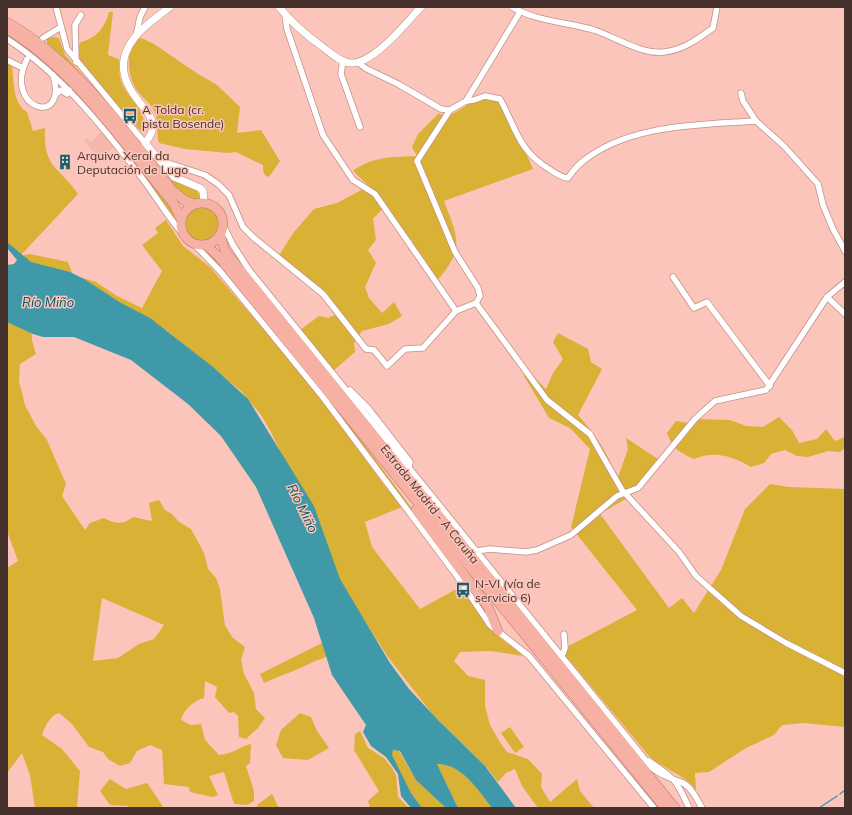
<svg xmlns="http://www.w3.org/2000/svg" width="852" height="815" font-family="Mulish,sans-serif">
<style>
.built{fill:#f4b7ab}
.green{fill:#d9b134;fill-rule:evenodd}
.water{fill:#3f99a8}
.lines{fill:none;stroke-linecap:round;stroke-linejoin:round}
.stream{stroke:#3f99a8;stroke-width:1.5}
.minor-casing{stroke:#c29087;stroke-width:7}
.tertiary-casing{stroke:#c29087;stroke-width:8}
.trunk-casing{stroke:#b8776c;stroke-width:10}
.minor{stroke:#fff;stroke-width:5.5}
.tertiary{stroke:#fff;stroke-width:7}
.trunk{stroke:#f7b0a4;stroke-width:9}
.labels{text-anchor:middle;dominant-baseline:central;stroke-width:3;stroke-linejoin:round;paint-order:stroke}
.poi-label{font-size:12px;fill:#46312d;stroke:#fbc5bb;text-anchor:start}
.street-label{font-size:12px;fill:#46312d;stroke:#fbc5bb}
.water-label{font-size:13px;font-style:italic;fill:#02535f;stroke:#fbc5bb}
</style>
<rect width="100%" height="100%" fill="#fbc5bb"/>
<path class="built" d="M101 132 114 147 104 156 107 160 103 163 84 141 87 138 91 142Z"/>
<g class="green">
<path d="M109 12H113L108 55 119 59C119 67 119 74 121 81 128 100 148 110 144 132L139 129 73 56 81 42C97 38 105 27 109 12Z"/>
<path d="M53 37 59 38 65 55 133 132 132 134 67 62 47 43V39Z"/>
<path d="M141 38 154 44 198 74 217 85 240 107 237 133 261 130 280 161 269 177C263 175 263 172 263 165L236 152 228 153 185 149 159 143C156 135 159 125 156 115 152 102 138 96 133 83 127 70 126 44 141 38Z"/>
<path d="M7 62 12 66C14 82 13 104 27 112L33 131 45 128C43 169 59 166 78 194L21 255 7 242Z"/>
<path d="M62 79 82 99 165 199 172 208 175 219Z"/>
<path d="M491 98 505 105 533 169 444 201C458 239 465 247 438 280L420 253 408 250 413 242 385 206 373 219 376 240 368 250 376 263 365 287 369 298 382 313 394 302 402 316 389 324 362 331 354 343 355 352 333 371 300 330 319 316 328 318 340 313 278 257 294 232 314 209 337 203 369 186 353 171C373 156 393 157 417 156L412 147 418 134 439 113 446 118 474 101Z"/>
<path d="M172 179C182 184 198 186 200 197L199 199C184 200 179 192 170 181Z"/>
<circle cx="202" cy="224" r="18"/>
<path d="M166 220 183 246 210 267 258 323 267 331 301 372 384 485 402 507 365 522 372 547 420 609 460 587 469 597 486 626 523 656 491 651 460 652 454 661 468 676 485 680V706L490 725 501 744 507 752 528 759 542 774 541 787 550 802 577 779 580 791 594 808H538L522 786 515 769 506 773 498 782 487 768 434 716 388 657 338 579 318 531 270 430 261 415 241 391 167 331 20 260 24 255 30 254 68 262 73 275 96 282 117 296 142 308 162 271 142 245 158 233 155 228Z"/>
<path d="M206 252 213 257 343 416 484 605 490 622 337 411 258 313Z"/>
<path d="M7 319 31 327 32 340 36 354 20 364 19 381 25 405 36 426 47 440 66 484 62 496 85 530 90 523 104 518C115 524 123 525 133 517L152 521 149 503 159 500 165 510 172 514 179 522 191 529 204 553 208 569 216 578 220 589 225 626 233 638 245 647 241 660 244 674 254 693 256 709 265 718 258 728 246 739 239 737 238 716 234 712 229 713 215 697 217 687 205 681 204 698C193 701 184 709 181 720L191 725 201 724 205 740 219 755C234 754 240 746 251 744L250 763 246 766 254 791V801L247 805 234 804 224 772 209 776 218 795 212 797 190 792 189 787 164 784 162 750 150 745 137 751 130 763 120 766 108 759 103 752 89 747 72 724 59 713C49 716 45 727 42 735L62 749 80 771 77 807 35 808 30 775 22 753 7 773V568L18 561 7 531ZM102 598 164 625 154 639 139 644 118 658 93 661Z"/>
<path d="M558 333 588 349 591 362 602 369 578 415C595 434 611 457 617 480L628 449 626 438 658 459 629 497 600 514 669 608 682 598 694 613 721 570 745 509 770 484 789 487 845 489V727L804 723 782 725 774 735 746 748 709 772 695 773 696 790C684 774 663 769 648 755L561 650 637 610 571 527 590 449 570 428 549 418 524 376 530 373 546 389 553 373 563 359 553 342Z"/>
<path d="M779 417 792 430 799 443 817 439 826 429 835 441 845 437V448L840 452 828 451 808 457 797 456 785 450 771 454 764 463 751 467C733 456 714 450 694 459 680 453 672 448 667 433L676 421 688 423 697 419 730 420 746 426 763 427Z"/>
<path d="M322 643 327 656C321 660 315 660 309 664 295 671 279 676 264 683L260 674Z"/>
<path d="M300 713 311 717 317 731 329 748 308 760 283 758 276 745 281 730Z"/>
<path d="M510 727 524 747 515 753 501 733Z"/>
<path d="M360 731 368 748 384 758 392 768 396 775 398 797 409 808H370L368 801 379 791 354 750 355 734Z"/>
<path d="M393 750 399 751 416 780 446 808H422L411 793 391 755Z"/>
<path d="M437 764C462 764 478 790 492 808H458Z"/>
<path d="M110 779 126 789 147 783 164 808H129L128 806 110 805 100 791Z"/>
<path d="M272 794 279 808H258L257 805Z"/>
</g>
<path class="water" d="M7 242 31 262 70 272 84 279 121 303 150 318 213 367 248 399 314 506 340 579 390 663 409 689 438 720 485 766 516 808H492C478 790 462 764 437 764L458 808H446L416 780 400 751 393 750 392 755 411 793 422 808H411L401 796 398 774 386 757 371 746 363 732 366 725 332 675 314 618 256 487 221 436 188 404 131 360 74 337H43L33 334 7 322V265L14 264 17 260 7 248Z"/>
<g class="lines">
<g class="stream">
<path d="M840 794 845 790"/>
<path d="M819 808 837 796"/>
</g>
<g class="minor-casing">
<g id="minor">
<path d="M56 7 67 49 145 143"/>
<path d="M512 7C538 22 567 22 594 30 615 37 642 55 664 52 683 50 698 39 713 28L717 7"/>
<path d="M285 15 287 29 323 135 353 180 375 194 456 311"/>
<path d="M136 36 140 17 145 7"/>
<path d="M43 38 61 27"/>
<path d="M7 39C61 74 103 127 142 178 155 195 168 217 182 233"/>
<path d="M27 59C2 109 69 129 53 75"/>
<path d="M7 60 23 68"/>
<path d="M343 60 341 74 360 127"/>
<path d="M76 62 75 25 81 15"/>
<path d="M358 62 365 68 398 84 441 109 450 110 466 101 474 100 485 96 500 99C516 128 518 150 549 169 555 173 560 177 568 178 572 172 577 166 582 162 628 124 699 125 756 121L784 146 818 184 823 205 833 229 845 251"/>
<path d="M741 93 743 101 756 121"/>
<path d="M56 94 61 90 67 94 69 90"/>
<path d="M466 101 520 12"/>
<path d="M450 110 417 161 455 252 478 288 480 296 476 303"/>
<path d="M162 164 168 163 205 175 218 184 229 195 243 227 254 238 323 294 366 349 374 350 387 366 405 349 423 348 456 311 476 303 547 400 590 434 622 490 679 552 696 576 741 616 786 643 845 673"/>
<path d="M223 225 233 245 249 270 652 768C661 776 672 778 683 783 692 788 697 799 702 808"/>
<path d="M194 244 220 271 322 396 454 572 490 625 529 656 654 808"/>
<path d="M673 277 694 308 707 302 770 386"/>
<path d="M827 297 845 314"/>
<path d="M350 390 368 408 410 462 409 468"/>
<path d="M477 551 490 549 526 552 537 550 571 535 617 496 638 488 695 419 715 401 766 390 827 297 845 282"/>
<path d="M562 656 565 648 564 634"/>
<path d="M649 761C675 779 676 779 689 808"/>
</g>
</g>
<g class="tertiary-casing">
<g id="tertiary">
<path d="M170 7C158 16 145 25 135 37 116 61 122 81 140 103 146 109 152 117 153 126 153 132 149 138 145 143L174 177 200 188 203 191 204 203"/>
<path d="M279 7C292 23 307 36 324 48 332 54 340 62 350 63 373 65 407 22 421 7"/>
</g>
</g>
<g class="trunk-casing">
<g id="trunk">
<path d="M7 22C76 62 123 128 172 190L184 200 194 204"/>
<path d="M7 29C76 71 123 143 174 204L181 219"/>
<circle cx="202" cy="224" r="21"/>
<path d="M220 235 225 251 675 808"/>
<path d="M206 245 218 256 665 808"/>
<path d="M416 510 488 607 498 631"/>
</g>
</g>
<use href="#minor" class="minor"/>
<use href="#tertiary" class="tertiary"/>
<use href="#trunk" class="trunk"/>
</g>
<defs>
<g id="bus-bare" transform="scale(1.2)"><path d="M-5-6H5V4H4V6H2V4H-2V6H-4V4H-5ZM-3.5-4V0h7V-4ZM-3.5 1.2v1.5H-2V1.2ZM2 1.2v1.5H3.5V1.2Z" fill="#15616d" stroke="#fbc5bb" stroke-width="2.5" paint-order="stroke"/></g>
<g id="building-bare" transform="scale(1.2)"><path d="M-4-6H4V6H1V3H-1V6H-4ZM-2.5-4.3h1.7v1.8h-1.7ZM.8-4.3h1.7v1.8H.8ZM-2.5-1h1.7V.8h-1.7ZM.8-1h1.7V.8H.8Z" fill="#15616d" stroke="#fbc5bb" stroke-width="2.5" paint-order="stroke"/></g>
</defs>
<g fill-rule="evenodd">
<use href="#bus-bare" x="130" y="116"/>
<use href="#building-bare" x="65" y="162"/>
<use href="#bus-bare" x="463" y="590"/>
</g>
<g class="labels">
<g class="poi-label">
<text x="142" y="109">A Tolda (cr.<tspan x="142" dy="14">pista Bosende)</tspan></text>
<text x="77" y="155">Arquivo Xeral da<tspan x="77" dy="14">Deputación de Lugo</tspan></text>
<text x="475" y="583">N-VI (vía de<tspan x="475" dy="14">servicio 6)</tspan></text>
</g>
<g class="street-label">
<text transform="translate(430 504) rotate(51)">Estrada Madrid - A Coruña</text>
</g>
<g class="water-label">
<text x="48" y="302">Río Miño</text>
<text transform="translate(303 508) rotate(64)">Río Miño</text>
</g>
</g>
<rect width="852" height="815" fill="none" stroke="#46312d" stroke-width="16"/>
</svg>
